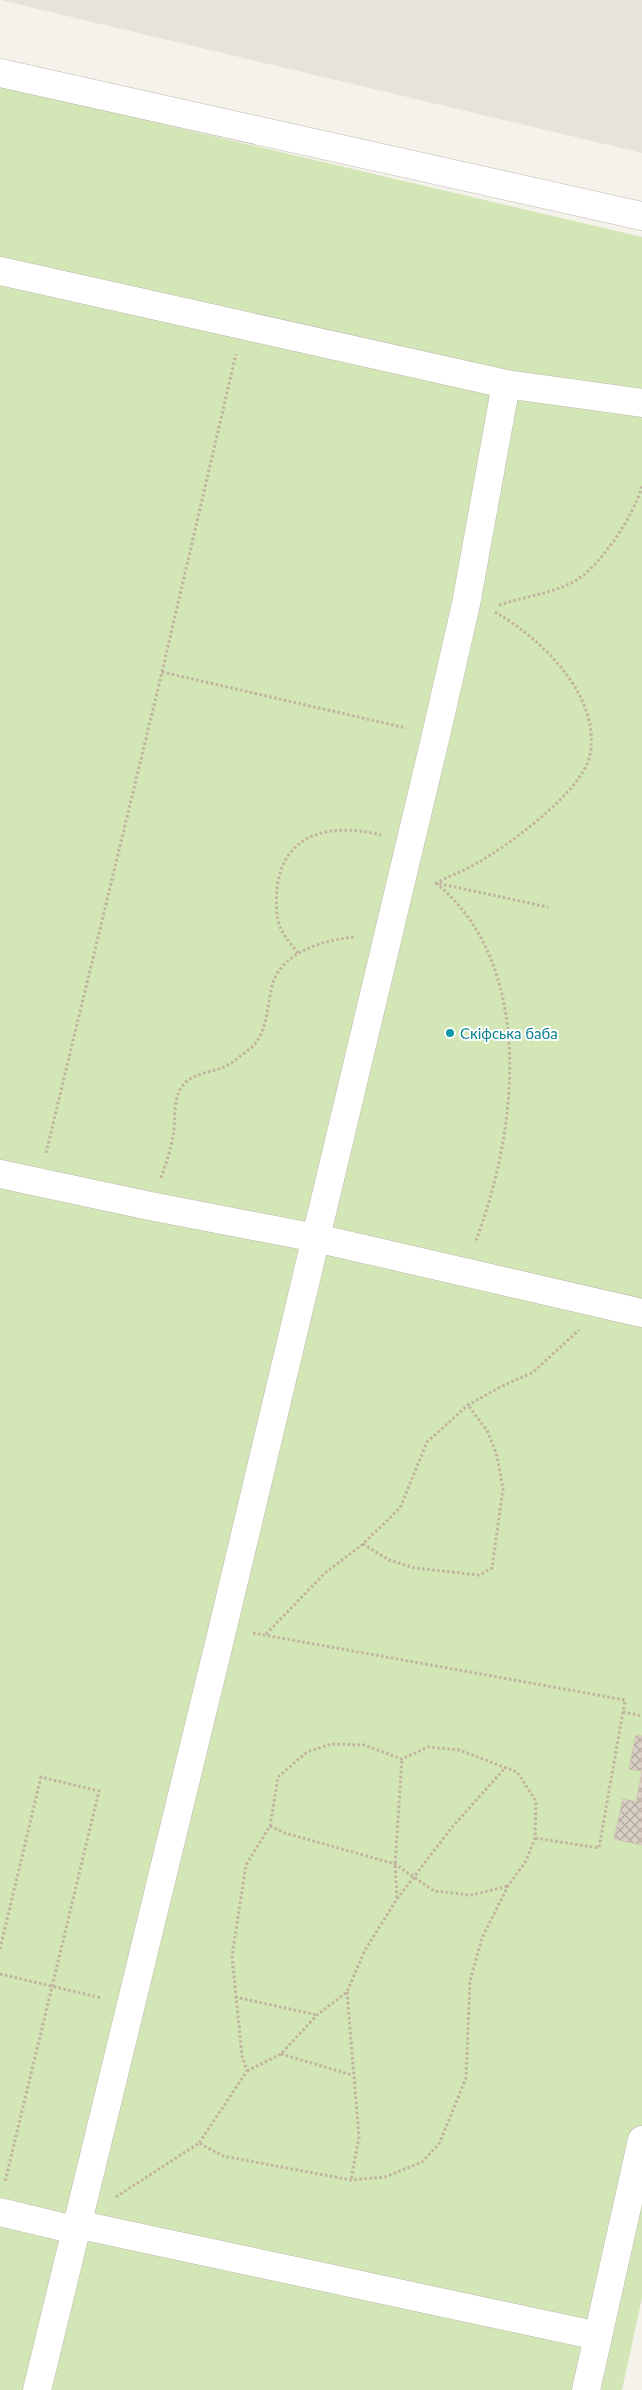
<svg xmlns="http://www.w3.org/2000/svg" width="642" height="2390" font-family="Lato,sans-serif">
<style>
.residential{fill:#e8e3d9}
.park{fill:#d3e6b6}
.building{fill:url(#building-cross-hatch);stroke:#d0c4b4}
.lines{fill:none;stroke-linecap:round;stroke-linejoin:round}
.minor-casing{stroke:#c0b8ae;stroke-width:29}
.path{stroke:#c1b3a0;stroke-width:3;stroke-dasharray:2.5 2.5;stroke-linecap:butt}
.minor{stroke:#fff;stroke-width:28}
.culture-dot{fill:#0f9aa8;stroke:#fff;stroke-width:2}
.labels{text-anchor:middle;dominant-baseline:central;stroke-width:4;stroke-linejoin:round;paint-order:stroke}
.culture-label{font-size:15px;fill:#0d838f;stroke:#fff;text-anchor:start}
</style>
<defs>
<pattern id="building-cross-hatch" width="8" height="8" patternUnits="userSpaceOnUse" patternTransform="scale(1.25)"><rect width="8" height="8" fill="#d9cfc4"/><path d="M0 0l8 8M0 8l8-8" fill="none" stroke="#b2aaa0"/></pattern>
</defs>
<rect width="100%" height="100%" fill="#f5f1eb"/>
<path class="residential" d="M0 0H642V153Z"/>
<path class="park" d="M0 86 642 237V2298L622 2390H0Z"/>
<g class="building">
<path d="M636 1735 642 1736V1771L629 1769Z"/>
<path d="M642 1772V1845L614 1839 623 1799 636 1802Z"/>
</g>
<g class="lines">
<g class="minor-casing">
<g id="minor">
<path d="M0 73 642 216"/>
<path d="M0 271 506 384 642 403"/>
<path d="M0 1174 150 1206 316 1238 642 1313"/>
<path d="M0 2212 75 2230"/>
<path d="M76 2224 598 2336"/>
<path d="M37 2390 223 1627 436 735 466 604 506 384"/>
<path d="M586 2390 642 2140"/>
</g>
</g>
<g class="path">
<path d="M499 605C523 597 550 594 573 582 599 569 635 514 642 486"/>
<path d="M495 612C542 639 601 696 590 755 583 791 508 846 477 863 464 871 449 876 436 883L548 907"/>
<path d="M162 672 406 728"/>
<path d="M436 883C538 967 517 1134 475 1243"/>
<path d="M298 953C292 945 284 936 280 927 276 918 276 900 277 889 283 831 333 823 381 835"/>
<path d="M46 1153 162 672 236 354"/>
<path d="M161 1178C166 1164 170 1151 173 1137 176 1122 172 1098 183 1085 193 1073 210 1073 224 1067 233 1063 244 1053 252 1047 267 1032 267 1009 271 990 278 952 323 940 355 937"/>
<path d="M363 1544 389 1560 415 1568 479 1575 492 1568 503 1489 497 1456 488 1432 468 1405"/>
<path d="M253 1633 625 1700 599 1848 535 1838"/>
<path d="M266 1634 325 1573 363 1544 400 1508 427 1442 468 1405 502 1386 532 1373 579 1330"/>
<path d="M623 1712 642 1716"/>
<path d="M270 1826 285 1833 395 1864 434 1891 471 1895 508 1886"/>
<path d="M397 1898 395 1864 402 1759"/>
<path d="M0 1949 41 1777 99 1791 5 2182"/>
<path d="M0 1974 102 1998"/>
<path d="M347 1992 359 2137 351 2180"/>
<path d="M235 1997 317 2015"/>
<path d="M281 2054 352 2075"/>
<path d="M247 2071 281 2054 317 2015 347 1992 365 1950 397 1899 453 1826 506 1767"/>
<path d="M116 2197 199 2143 223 2156 351 2180 385 2177 422 2162 439 2144 466 2078 470 1981 482 1938 508 1886 526 1861 535 1838 536 1801 517 1772 459 1750 428 1747 402 1759 364 1745 331 1744 307 1752 278 1777 270 1826 246 1865 232 1956 242 2056 247 2071 199 2143"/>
</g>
<use href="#minor" class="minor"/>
</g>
<circle class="culture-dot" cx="450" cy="1033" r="5"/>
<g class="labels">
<g class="culture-label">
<text x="460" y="1033">Скіфська баба</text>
</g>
</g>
</svg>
